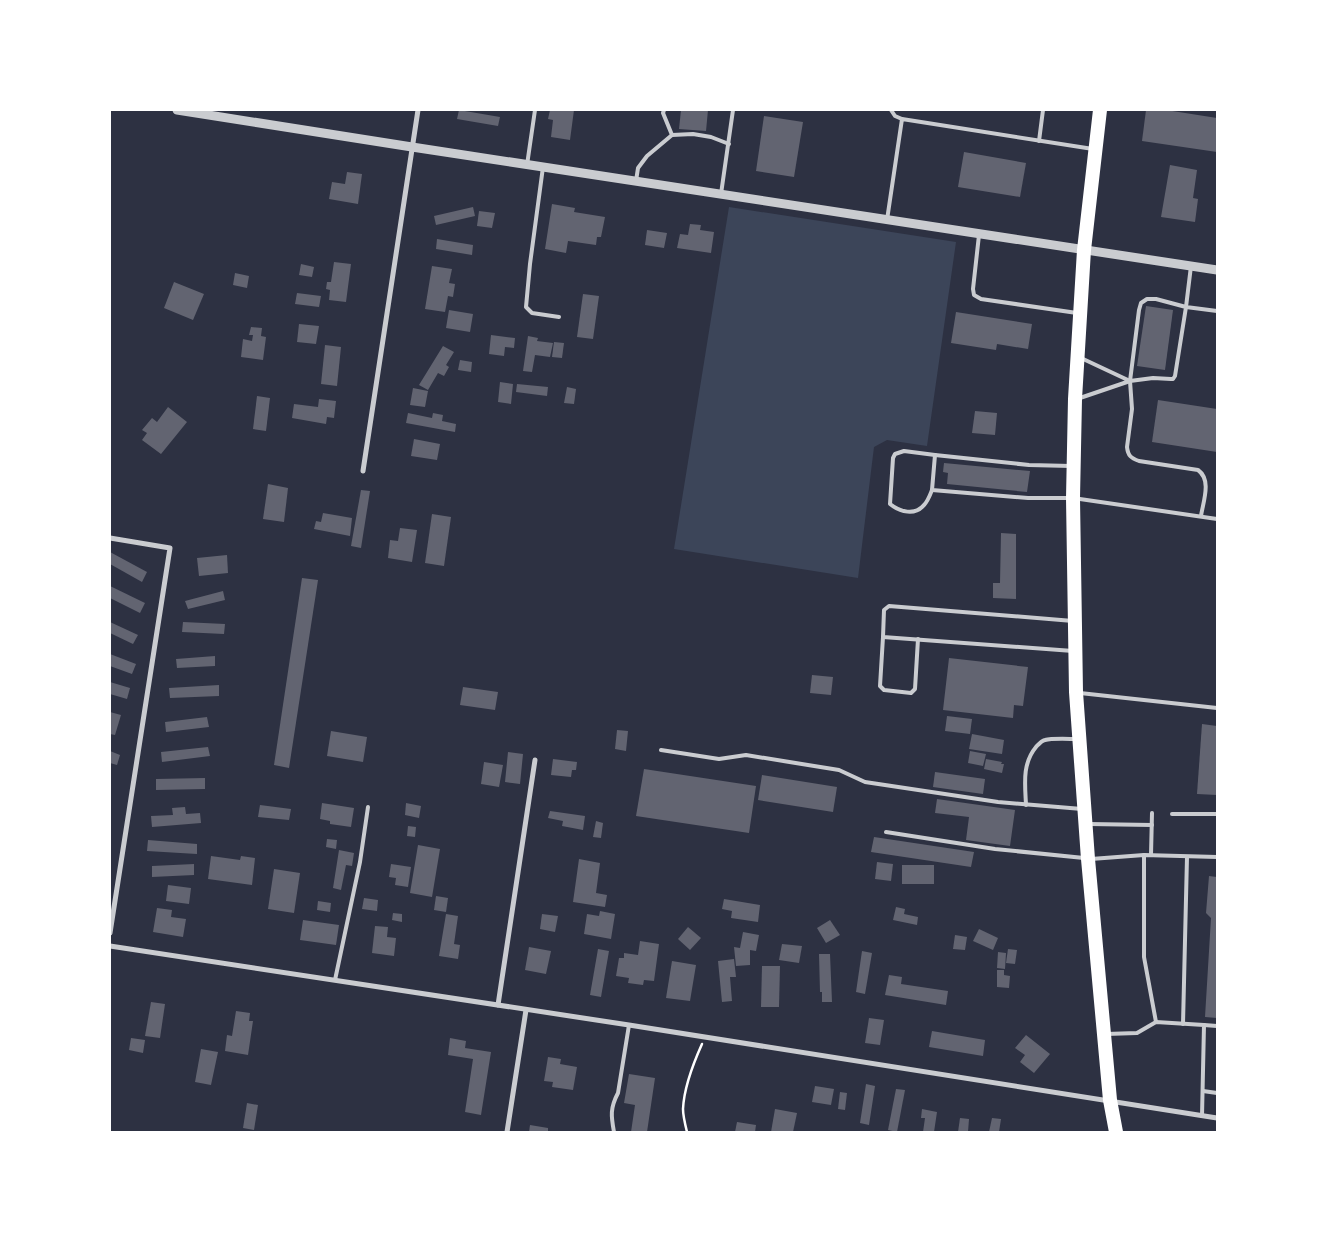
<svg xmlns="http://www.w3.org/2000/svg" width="1327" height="1242" font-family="'Fira Sans',sans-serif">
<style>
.green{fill:#3c4559}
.building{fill:#626471}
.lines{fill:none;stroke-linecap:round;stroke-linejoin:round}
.path{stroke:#fff;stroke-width:2.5}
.service{stroke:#caccd0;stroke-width:4}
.minor{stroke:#caccd0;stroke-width:5}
.tertiary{stroke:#caccd0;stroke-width:9}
.trunk{stroke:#fff;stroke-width:14}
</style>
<rect width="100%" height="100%" fill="#2d3142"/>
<path class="green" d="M729 207 956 242 927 446 887 440 874 447 858 578 674 549Z"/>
<g class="building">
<path d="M459 110 500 117 498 126 457 119Z"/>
<path d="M550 110H574L570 140 551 137 553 120 548 119Z"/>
<path d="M681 110H708L706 131 679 129Z"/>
<path d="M1146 110H1166L1217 118V152L1142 141Z"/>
<path d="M764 116 803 122 794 177 756 171Z"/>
<path d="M964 152 1026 163 1020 197 958 187Z"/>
<path d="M1170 165 1197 170 1193 198 1198 199 1195 222 1161 217Z"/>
<path d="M347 172 362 174 358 204 329 199 332 182 345 184Z"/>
<path d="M552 204 575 208 574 212 605 217 601 237H597L596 245 568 241 566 253 545 249Z"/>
<path d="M473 207 475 216 436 225 434 216Z"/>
<path d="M479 211 495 213 492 228 477 226Z"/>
<path d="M690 224 701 225 700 230 714 232 711 253 677 248 680 234 688 235Z"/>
<path d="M647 230 667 233 664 248 645 245Z"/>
<path d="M437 239 473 245 472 255 436 249Z"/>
<path d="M334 262 351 264 346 302 329 300 330 290 326 289 327 282H331Z"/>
<path d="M301 264 314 267 312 277 299 275Z"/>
<path d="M432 266 452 269 449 283 455 284 453 297 448 296 445 312 425 309Z"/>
<path d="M235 273 249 276 247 288 233 285Z"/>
<path d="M174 282 204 294 193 320 164 308Z"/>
<path d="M297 293 321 296 319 307 295 304Z"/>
<path d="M583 294 599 296 593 339 577 337Z"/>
<path d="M1146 306 1173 310 1165 370 1137 366Z"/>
<path d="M449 310 473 314 470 332 446 328Z"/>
<path d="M956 312 1032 324 1028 349 997 344 996 350 951 343Z"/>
<path d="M299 324 319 326 316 344 297 342Z"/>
<path d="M251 327 262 328 261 336 266 337 263 360 241 357 243 339 252 341 253 335H249Z"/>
<path d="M491 335 515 338 514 348 505 347 504 356 489 354Z"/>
<path d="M528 336 538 338 537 341 553 343 550 357 535 355 532 372 523 371Z"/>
<path d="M554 342 564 343 562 358 552 357Z"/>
<path d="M325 345 341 347 337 386 321 384Z"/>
<path d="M443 346 454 352 446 365 449 367 444 376 438 373 428 390 419 385Z"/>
<path d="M460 360 472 362 471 372 458 370Z"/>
<path d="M500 382 513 384 511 404 498 402Z"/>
<path d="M517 384 548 387 547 396 516 392Z"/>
<path d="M567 387 576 389 574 404 564 403Z"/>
<path d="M413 388 428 391 425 407 410 405Z"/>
<path d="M257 396 270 398 266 431 253 429Z"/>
<path d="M319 399 336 401 334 418 327 417 326 424 292 418 294 404 318 407Z"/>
<path d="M1158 400 1217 409V452L1152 442Z"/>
<path d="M168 407 187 422 161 454 142 440 147 433 142 430 152 418 157 422Z"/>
<path d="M975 411 997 413 995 435 972 433Z"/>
<path d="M408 413 432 418 433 413 443 415 442 421 456 424 455 432 406 423Z"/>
<path d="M414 439 440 444 437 460 411 456Z"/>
<path d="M944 463 1030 471 1027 492 947 484 948 473 943 472Z"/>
<path d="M268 484 288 488 284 522 263 519Z"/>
<path d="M361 490 370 491 361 548 351 546Z"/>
<path d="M323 513 352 518 350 536 314 529 316 521 321 522Z"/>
<path d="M432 514 451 517 444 566 425 563Z"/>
<path d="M400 528 417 530 412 562 388 558 390 540 398 541Z"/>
<path d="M1001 533 1016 534V599L993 598V583H1000Z"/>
<path d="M110 552 147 572 142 582 110 564Z"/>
<path d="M227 555 228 573 199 576 197 558Z"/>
<path d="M302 578 318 580 289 768 274 765Z"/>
<path d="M110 586 145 603 140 613 110 598Z"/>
<path d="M223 591 225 600 188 609 185 601Z"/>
<path d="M110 622 138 635 133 644 110 633Z"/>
<path d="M183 622 225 624 224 634 182 632Z"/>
<path d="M110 654 136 664 132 674 110 666Z"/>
<path d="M215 656V666L177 668 176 659Z"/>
<path d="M949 658 1028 667 1023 706 1014 705 1013 718 943 710Z"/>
<path d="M812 675 833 677 831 695 810 693Z"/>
<path d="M110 682 130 688 127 699 110 694Z"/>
<path d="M219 685V696L170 698 169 688Z"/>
<path d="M463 687 498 692 495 710 460 705Z"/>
<path d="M110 712 121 715 115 735 110 734Z"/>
<path d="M947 716 972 719 970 734 945 731Z"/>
<path d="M207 717 209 727 166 732 165 722Z"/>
<path d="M1202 724 1217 726V795L1197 794Z"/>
<path d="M617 730 628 731 626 751 615 749Z"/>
<path d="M331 731 367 737 363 762 327 756Z"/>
<path d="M972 734 1004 740 1002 754 969 749Z"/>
<path d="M208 747 210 756 162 762 161 752Z"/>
<path d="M110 751 120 755 117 765 110 763Z"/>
<path d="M970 751 986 754 983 766 968 763Z"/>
<path d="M508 752 523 754 520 784 505 782Z"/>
<path d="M553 759 577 762 576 770H572L571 777 551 775Z"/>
<path d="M986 759 1002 762 1001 764H1004L1002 773 984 769Z"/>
<path d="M484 762 503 765 499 787 481 784Z"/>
<path d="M644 769 756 786 749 833 636 816Z"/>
<path d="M935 772 985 779 983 794 933 787Z"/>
<path d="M762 775 837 787 833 812 758 800Z"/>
<path d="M205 778V789L156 790V779Z"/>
<path d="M937 799 1015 810 1010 846 966 840 969 817 935 813Z"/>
<path d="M322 803 354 808 351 827 330 824V821L320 819Z"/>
<path d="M406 803 421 806 419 818 405 815Z"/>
<path d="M260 805 291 809 289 820 258 817Z"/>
<path d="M185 807 186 814 200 813 201 823 152 827 151 816 173 815 172 808Z"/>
<path d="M550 811 585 816 583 830 562 826 563 821 548 818Z"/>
<path d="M596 821 603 823 601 838 593 837Z"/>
<path d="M408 826 416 827 415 837 407 836Z"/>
<path d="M874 837 974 852 971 867 871 852Z"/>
<path d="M327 839 337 840 336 849 326 847Z"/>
<path d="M148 840 197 844V854L147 851Z"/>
<path d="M418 845 440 849 432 897 410 893Z"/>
<path d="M339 850 354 853 352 866 346 865 341 890 333 888Z"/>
<path d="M211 856 240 860 241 856 255 858 252 885 208 879Z"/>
<path d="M579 859 600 863 596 893 607 895 605 907 573 902Z"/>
<path d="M877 862 893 864 891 881 875 879Z"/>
<path d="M194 864V875L152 877V866Z"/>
<path d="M391 864 411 867 408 887 395 885 396 878 389 877Z"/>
<rect x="902" y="865" width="32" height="19"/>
<path d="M274 869 300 873 294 913 268 909Z"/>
<path d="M1209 876 1217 877V1018L1205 1017 1211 918 1206 913Z"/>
<path d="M168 885 191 888 189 904 166 901Z"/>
<path d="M436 896 448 898 446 912 434 910Z"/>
<path d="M364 898 378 900 377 911 362 909Z"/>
<path d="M724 899 760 905 758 922 731 918 732 911 722 909Z"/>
<path d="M318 901 331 903 330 912 317 910Z"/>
<path d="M896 907 905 909 904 914 918 917 917 925 893 920Z"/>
<path d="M157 908 172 910 171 917 186 919 183 937 153 932Z"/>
<path d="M600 911 615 914 611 939 584 934 587 914 599 916Z"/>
<path d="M393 913 402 914V922L392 920Z"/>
<path d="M446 914 458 916 454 944 460 945 458 959 439 956Z"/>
<path d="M542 914 558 916 555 932 540 929Z"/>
<path d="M303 920 339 925 336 945 300 940Z"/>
<path d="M830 920 840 935 826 943 817 928Z"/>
<path d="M375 926 388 927 387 937 396 938 394 956 372 953Z"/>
<path d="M688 927 701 938 690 950 678 939Z"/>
<path d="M979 929 998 938 993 950 973 941Z"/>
<path d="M743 932 759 935 756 951 750 950V965L736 966 734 947 740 948Z"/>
<path d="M955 935 967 937 965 950 953 949Z"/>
<path d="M640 941 659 944 654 981 644 980 643 985 628 983 629 978 616 976 619 958H624V953L638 955Z"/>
<path d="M782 944 802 946 799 963 779 960Z"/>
<path d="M529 947 551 951 546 974 525 970Z"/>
<path d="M598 949 609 951 601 997 590 995Z"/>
<path d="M1008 949 1017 950 1015 964 1006 963Z"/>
<path d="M862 951 872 953 865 994 856 992Z"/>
<path d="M998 952 1006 953 1005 969 997 968Z"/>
<path d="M819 954H830L832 1002H822V992H820Z"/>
<path d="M734 959 736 977H730L732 1001 722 1002 718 961Z"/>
<path d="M672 961 696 965 690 1001 666 998Z"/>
<path d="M762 966H780L779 1007H761Z"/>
<path d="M997 970H1004V975L1010 976 1009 988 997 987Z"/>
<path d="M889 975 902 977 901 984 948 991 946 1005 885 995Z"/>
<path d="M151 1002 165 1004 160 1038 145 1036Z"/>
<path d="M236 1011 250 1013 249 1021H253L248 1055 225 1051 227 1035 232 1036Z"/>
<path d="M869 1018 884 1020 880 1045 865 1043Z"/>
<path d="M932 1031 985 1040 983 1056 929 1047Z"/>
<path d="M1026 1035 1050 1054 1034 1073 1020 1062 1025 1055 1015 1048Z"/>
<path d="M131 1038 145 1040 143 1053 129 1050Z"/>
<path d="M450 1038 466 1041 465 1048 491 1052 481 1115 465 1112 473 1059 448 1055Z"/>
<path d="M201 1049 218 1052 211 1085 195 1082Z"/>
<path d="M548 1057 561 1059 560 1064 577 1067 573 1090 552 1087 553 1082 544 1081Z"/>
<path d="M629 1074 655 1078 647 1132H631L635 1105 624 1103Z"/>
<path d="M866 1084 875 1086 869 1125 860 1123Z"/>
<path d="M815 1086 834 1089 831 1105 812 1102Z"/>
<path d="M896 1089 905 1090 897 1132 888 1130Z"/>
<path d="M840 1092 847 1093 845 1110 838 1109Z"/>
<path d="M247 1103 258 1105 254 1130 243 1128Z"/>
<path d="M775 1109 797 1113 793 1132H771Z"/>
<path d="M922 1109 937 1112 934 1132H923L925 1118H921Z"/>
<path d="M960 1118 969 1119 968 1132H958Z"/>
<path d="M992 1118 1001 1119 999 1132H989Z"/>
<path d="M737 1122 756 1125 755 1132H735Z"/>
<path d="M530 1125 548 1128V1132H529Z"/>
</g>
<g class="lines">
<path class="path" d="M687 1132C685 1124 683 1116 683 1109 684 1087 693 1064 702 1044"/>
<g class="service">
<path d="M891 110 895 116 902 119"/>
<path d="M672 135 693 134 711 137 729 144"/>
<path d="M1039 141 1043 110"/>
<path d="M527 165 535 110"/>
<path d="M543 167 530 264 526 307 532 313 559 317"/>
<path d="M636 181 638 168 647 156 672 135 663 113 664 110"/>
<path d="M721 194 733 110"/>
<path d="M887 220 902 119 1093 149"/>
<path d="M979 235 973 289 974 295 981 299 1077 313"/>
<path d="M1191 266 1186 307 1175 376 1173 379H1171L1153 378 1130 381 1139 310 1141 303 1147 299H1156L1186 307 1217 311"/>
<path d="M1130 381 1132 409 1127 447C1128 456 1131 458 1139 461L1198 470C1212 480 1203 502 1201 516"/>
<path d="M1077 399 1130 381 1081 358"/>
<path d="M1071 466 1029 465 935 455 932 490 1028 498H1073L1217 519"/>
<path d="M932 490C930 495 928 501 924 505 915 516 900 512 890 504L893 458 895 454 904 451 935 455"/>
<path d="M883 637 880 686 884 690 911 693 915 689 918 639"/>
<path d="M1073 651 883 637 884 610 889 606 1073 621"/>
<path d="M1080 693 1217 708"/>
<path d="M661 750 719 759 746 755 839 770 865 782 998 802 1082 809"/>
<path d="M1026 805C1025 784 1022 764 1036 747 1038 745 1041 741 1045 740 1052 738 1069 739 1077 739"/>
<path d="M1172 814H1217"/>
<path d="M1089 824 1152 825"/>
<path d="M886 832 995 849 1084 858"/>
<path d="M1144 855V957L1156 1022"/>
<path d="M1151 855 1152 813"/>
<path d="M1091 859 1144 855 1217 857"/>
<path d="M335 980 360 862 368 807"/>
<path d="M1183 1024 1187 857"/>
<path d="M1204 1025 1217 1026"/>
<path d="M1106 1034 1137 1033 1156 1022 1204 1025 1202 1116"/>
<path d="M1203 1091 1217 1093"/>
<path d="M614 1132C611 1116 610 1108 618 1093L629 1025"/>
</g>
<g class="minor">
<path d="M363 471 418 110"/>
<path d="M110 538 170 548 110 933"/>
<path d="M110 946 629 1025 1217 1118"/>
<path d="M498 1005 535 760"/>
<path d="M507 1132 526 1010"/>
</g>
<path class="tertiary" d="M177 110 412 147 1217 270"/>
<path class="trunk" d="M1100 110 1084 250 1075 399 1073 498 1076 692 1088 859 1110 1100 1116 1132"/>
</g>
<rect width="1327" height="1242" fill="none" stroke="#ffffff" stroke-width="222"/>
</svg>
